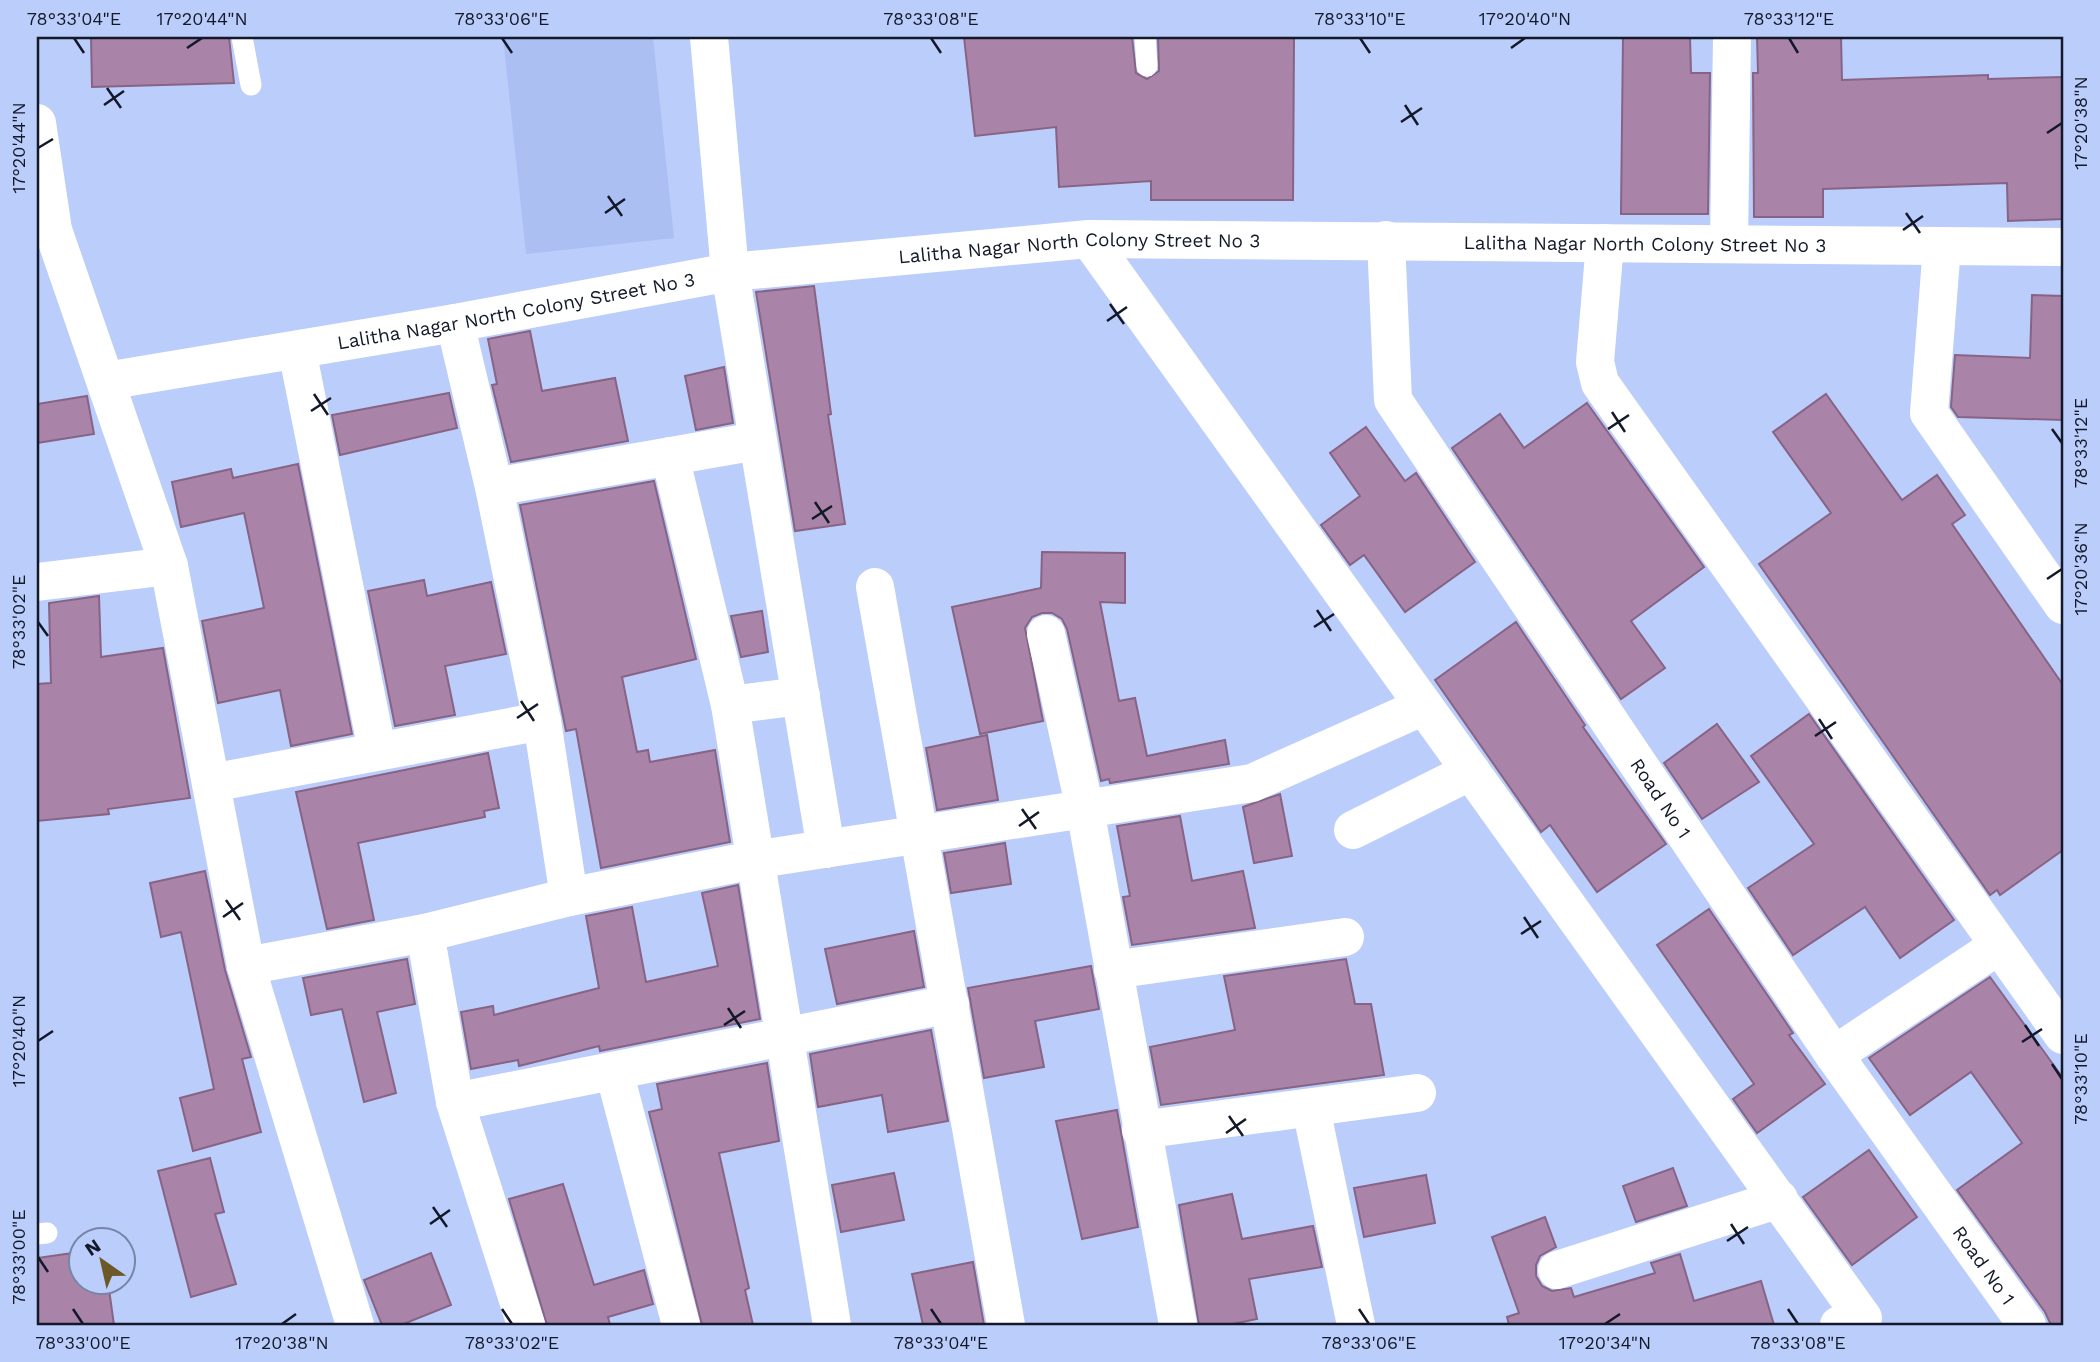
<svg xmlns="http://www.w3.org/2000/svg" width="2100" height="1362" font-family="'Work Sans',sans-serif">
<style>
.built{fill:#abbff2}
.building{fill:#a984a8;stroke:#876385;stroke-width:2}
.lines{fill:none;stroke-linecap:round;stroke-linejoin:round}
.service{stroke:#fff;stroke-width:21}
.minor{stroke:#fff;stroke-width:38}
.ticks{fill:none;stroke:#131929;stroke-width:2.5}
.labels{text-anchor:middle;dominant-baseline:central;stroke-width:5;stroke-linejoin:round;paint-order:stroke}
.street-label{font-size:19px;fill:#131929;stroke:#bbcdfb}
.neatline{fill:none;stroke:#131929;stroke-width:2.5}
.ticks-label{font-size:18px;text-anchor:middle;fill:#131929}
</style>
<rect width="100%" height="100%" fill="#bbcdfb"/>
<path class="built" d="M503 37H653L674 238 526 254Z"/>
<g class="building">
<path d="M91 37H229L234 83 92 87Z"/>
<path d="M964 37H1132L1136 73 1147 79 1159 71 1158 37H1294L1293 200H1151V181L1059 187 1056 127 975 136Z"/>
<path d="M1623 37H1690L1691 73H1710L1708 214H1621Z"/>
<path d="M1757 37H1841L1842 80 1988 75V79L2063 77V219L2008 221 2007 183 1823 189V217H1754L1753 73H1758Z"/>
<path d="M814 286 831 414 828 415 845 524 795 531 756 292Z"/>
<path d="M2032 295 2063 296V420L1958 417 1951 407 1955 355 2030 358Z"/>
<path d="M530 331 542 391 615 378 628 441 511 462 492 385 497 384 488 339Z"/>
<path d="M724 367 733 423 696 430 685 376Z"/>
<path d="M449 393 457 428 340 455 332 415Z"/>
<path d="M1826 394 1902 500 1937 475 1965 515 1952 524 2063 685V850L2000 895 1997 890 1990 895 1759 564 1831 513 1773 432Z"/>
<path d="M87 396 94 434 37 443V404Z"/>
<path d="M1587 403 1704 567 1631 621 1665 668 1621 699 1452 448 1500 414 1524 448Z"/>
<path d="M1366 427 1405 481 1416 473 1475 562 1405 612 1364 555 1350 565 1321 525 1360 496 1330 453Z"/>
<path d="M298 464 352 734 291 746 280 690 218 703 202 621 264 608 244 513 181 527 172 482 231 469 233 478Z"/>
<path d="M654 481 696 659 622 677 637 752 648 750 650 762 715 750 730 842 601 868 576 729 566 731 520 505Z"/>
<path d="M1042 552 1125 553V603L1100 602 1119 701 1135 698 1147 756 1225 740 1229 764 1110 783 1109 779 1101 781 1067 629 1062 619 1052 613H1042L1032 617 1025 628 1043 721 980 734 952 607 1041 588Z"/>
<path d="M424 580 427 596 491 582 506 654 445 666 455 715 395 726 368 591Z"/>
<path d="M99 596 101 657 163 648 190 798 108 809 109 814 37 821V684L51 683 49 603Z"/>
<path d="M762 611 768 652 741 657 731 616Z"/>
<path d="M1516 622 1585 725 1583 727 1666 844 1597 892 1550 825 1541 832 1435 680Z"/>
<path d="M1809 714 1954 920 1900 958 1865 907 1793 955 1748 888 1814 844 1751 756Z"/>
<path d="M1717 724 1759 782 1702 819 1664 763Z"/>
<path d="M987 735 998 800 937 810 926 748Z"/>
<path d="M488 753 499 808 484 811 485 817 358 843 374 920 327 929 296 792Z"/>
<path d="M1280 794 1292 856 1254 863 1243 807Z"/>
<path d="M1180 816 1192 881 1243 871 1255 928 1132 945 1123 897 1130 896 1117 826Z"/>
<path d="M1005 843 1011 884 951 893 944 853Z"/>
<path d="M205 871 225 970 251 1057 242 1059 261 1132 193 1151 180 1098 214 1089 181 932 161 937 150 883Z"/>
<path d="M738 885 760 1019 600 1051 599 1046 519 1066 518 1060 471 1069 461 1012 493 1006 494 1015 599 988 586 916 632 907 646 982 718 966 702 893Z"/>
<path d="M1709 909 1793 1033 1789 1035 1825 1084 1757 1133 1733 1099 1754 1084 1657 945Z"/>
<path d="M914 931 924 987 837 1004 825 949Z"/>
<path d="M407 959 415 1004 377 1012 396 1093 364 1102 342 1009 311 1015 303 978Z"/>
<path d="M1346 959 1355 1004H1371L1384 1075 1161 1105 1150 1047 1235 1030 1224 976Z"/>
<path d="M1091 966 1099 1009 1035 1021 1044 1067 984 1078 968 988Z"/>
<path d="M1990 977 2063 1078V1325H2051L2045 1312 1957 1190 2022 1143 1971 1072 1910 1115 1869 1058Z"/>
<path d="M931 1030 948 1121 888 1132 882 1095 818 1107 810 1054Z"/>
<path d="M767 1063 779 1141 719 1153 749 1288 745 1290 753 1325H702L649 1112 662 1109 657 1084Z"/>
<path d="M1117 1110 1138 1227 1082 1239 1056 1121Z"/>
<path d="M1869 1150 1917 1217 1852 1265 1803 1197Z"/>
<path d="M210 1158 224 1212 215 1214 236 1284 191 1297 158 1171Z"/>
<path d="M1673 1168 1687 1206 1636 1222 1623 1186Z"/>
<path d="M894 1173 904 1220 841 1232 832 1185Z"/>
<path d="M1426 1175 1435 1223 1364 1237 1354 1188Z"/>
<path d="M563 1184 594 1285 644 1270 653 1304 608 1317 610 1325H547L509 1199Z"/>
<path d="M1232 1194 1242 1239 1313 1226 1322 1267 1249 1279 1257 1319 1228 1325H1199L1179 1205Z"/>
<path d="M1545 1217 1556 1247 1540 1256 1536 1265V1276L1542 1286 1552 1291 1571 1288 1574 1297 1655 1273 1651 1263 1680 1254 1694 1301 1761 1281 1774 1325H1509L1507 1317 1519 1313 1492 1237Z"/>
<path d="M80 1252V1282H108L114 1325H37V1258Z"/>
<path d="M431 1253 451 1305 401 1325H382L364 1280Z"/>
<path d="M973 1262 984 1325H923L912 1274Z"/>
</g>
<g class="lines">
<g class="service">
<path d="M242 37 251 85"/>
<path d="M1145 37 1147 66"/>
<path d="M37 1234 47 1233"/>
</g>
<g class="minor">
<path d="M709 37 730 272 826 849"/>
<path d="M37 123 53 230 169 566 246 966 355 1325"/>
<path d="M1089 239 1863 1318 1839 1325"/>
<path id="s1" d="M1386 240 1393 400 1834 1055 2027 1325"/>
<path d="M1605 243 1595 362 1600 383 2063 1035"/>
<path d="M1729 244 1732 37"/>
<path d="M1942 246 1929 413 2063 605"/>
<path d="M455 323 494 487 542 721 569 897"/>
<path d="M297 350 377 750"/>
<path id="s2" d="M106 381 455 323 730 272 1089 239 2063 247"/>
<path d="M670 456 730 705 832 1325"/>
<path d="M494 487 757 441"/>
<path d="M37 582 169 566"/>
<path d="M875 587 1006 1325"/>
<path d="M1046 634 1085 809 1178 1325"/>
<path d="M730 705 801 696"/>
<path d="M211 783 542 721"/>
<path d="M1353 830 1471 771"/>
<path d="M425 933 455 1102 526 1325"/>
<path d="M246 966 425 933 569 897 753 860 1252 783 1424 706"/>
<path d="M1113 970 1345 937"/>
<path d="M1834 1055 1998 946"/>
<path d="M614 1071 681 1325"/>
<path d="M455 1102 950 1004"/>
<path d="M1311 1108 1356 1325"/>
<path d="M1141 1130 1417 1093"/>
<path d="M1557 1270 1779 1199"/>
</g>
</g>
<path class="ticks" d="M74 38 84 53M502 38 512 53M931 38 941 53M1360 38 1370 53M1789 38 1798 53M187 48 202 38M1511 48 1525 38M107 88 121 108M104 105 124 91M1405 105 1418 125M1401 122 1422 108M2047 133 2062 123M38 148 53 139M608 196 622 216M605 213 625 199M1906 213 1920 233M1903 230 1923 216M1110 304 1124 324M1107 321 1127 307M314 394 328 415M311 411 331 398M1612 412 1625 432M1608 429 1629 415M2052 429 2062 443M815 502 829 523M812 519 832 506M2047 579 2062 569M1317 610 1331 631M38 622 48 636M1314 627 1334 614M521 701 534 721M517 718 538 704M1819 719 1832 739M1815 736 1836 722M1022 809 1036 829M1019 826 1039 812M226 900 240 920M223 917 243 903M1524 917 1538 938M1521 934 1541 921M728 1008 741 1028M724 1025 745 1011M2025 1025 2039 1046M38 1041 53 1031M2022 1042 2042 1029M2052 1064 2062 1079M1229 1116 1243 1136M1226 1133 1246 1119M433 1207 447 1227M430 1224 450 1210M1731 1224 1744 1244M1727 1241 1748 1227M38 1257 48 1272M73 1309 83 1324M502 1309 512 1324M931 1309 941 1324M1359 1309 1369 1324M1788 1309 1798 1324M282 1324 296 1314M1605 1324 1620 1314"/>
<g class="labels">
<g class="street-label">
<text stroke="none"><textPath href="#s2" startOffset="1550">Lalitha Nagar North Colony Street No 3</textPath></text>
<text stroke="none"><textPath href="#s2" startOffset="984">Lalitha Nagar North Colony Street No 3</textPath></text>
<text stroke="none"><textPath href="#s2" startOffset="416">Lalitha Nagar North Colony Street No 3</textPath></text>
<text stroke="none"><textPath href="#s1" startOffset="640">Road No 1</textPath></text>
<text stroke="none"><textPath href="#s1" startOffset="1208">Road No 1</textPath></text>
</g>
</g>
<rect width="2100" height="1362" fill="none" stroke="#bbcdfb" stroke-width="77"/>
<g transform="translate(102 1261) rotate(326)"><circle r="33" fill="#bbcdfb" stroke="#7885a7" stroke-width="2"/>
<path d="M0-5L12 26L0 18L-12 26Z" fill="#6c5927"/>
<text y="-10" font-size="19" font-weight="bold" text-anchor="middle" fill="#131929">N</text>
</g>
<rect x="38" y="38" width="2024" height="1286" class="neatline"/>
<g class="ticks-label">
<text x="74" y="25">78°33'04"E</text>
<text x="202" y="25">17°20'44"N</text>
<text x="502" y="25">78°33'06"E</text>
<text x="931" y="25">78°33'08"E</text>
<text x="1360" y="25">78°33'10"E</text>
<text x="1525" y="25">17°20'40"N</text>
<text x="1789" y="25">78°33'12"E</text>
<text transform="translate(2081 123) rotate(-90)" y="6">17°20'38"N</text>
<text transform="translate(19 148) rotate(-90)" y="6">17°20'44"N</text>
<text transform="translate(2081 443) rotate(-90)" y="6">78°33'12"E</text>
<text transform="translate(2081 569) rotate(-90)" y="6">17°20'36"N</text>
<text transform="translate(19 622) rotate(-90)" y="6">78°33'02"E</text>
<text transform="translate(19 1041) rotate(-90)" y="6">17°20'40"N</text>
<text transform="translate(2081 1079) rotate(-90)" y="6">78°33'10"E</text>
<text transform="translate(19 1257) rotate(-90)" y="6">78°33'00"E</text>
<text x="83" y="1349">78°33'00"E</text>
<text x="282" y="1349">17°20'38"N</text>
<text x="512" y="1349">78°33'02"E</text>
<text x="941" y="1349">78°33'04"E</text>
<text x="1369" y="1349">78°33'06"E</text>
<text x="1605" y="1349">17°20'34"N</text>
<text x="1798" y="1349">78°33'08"E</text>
</g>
</svg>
